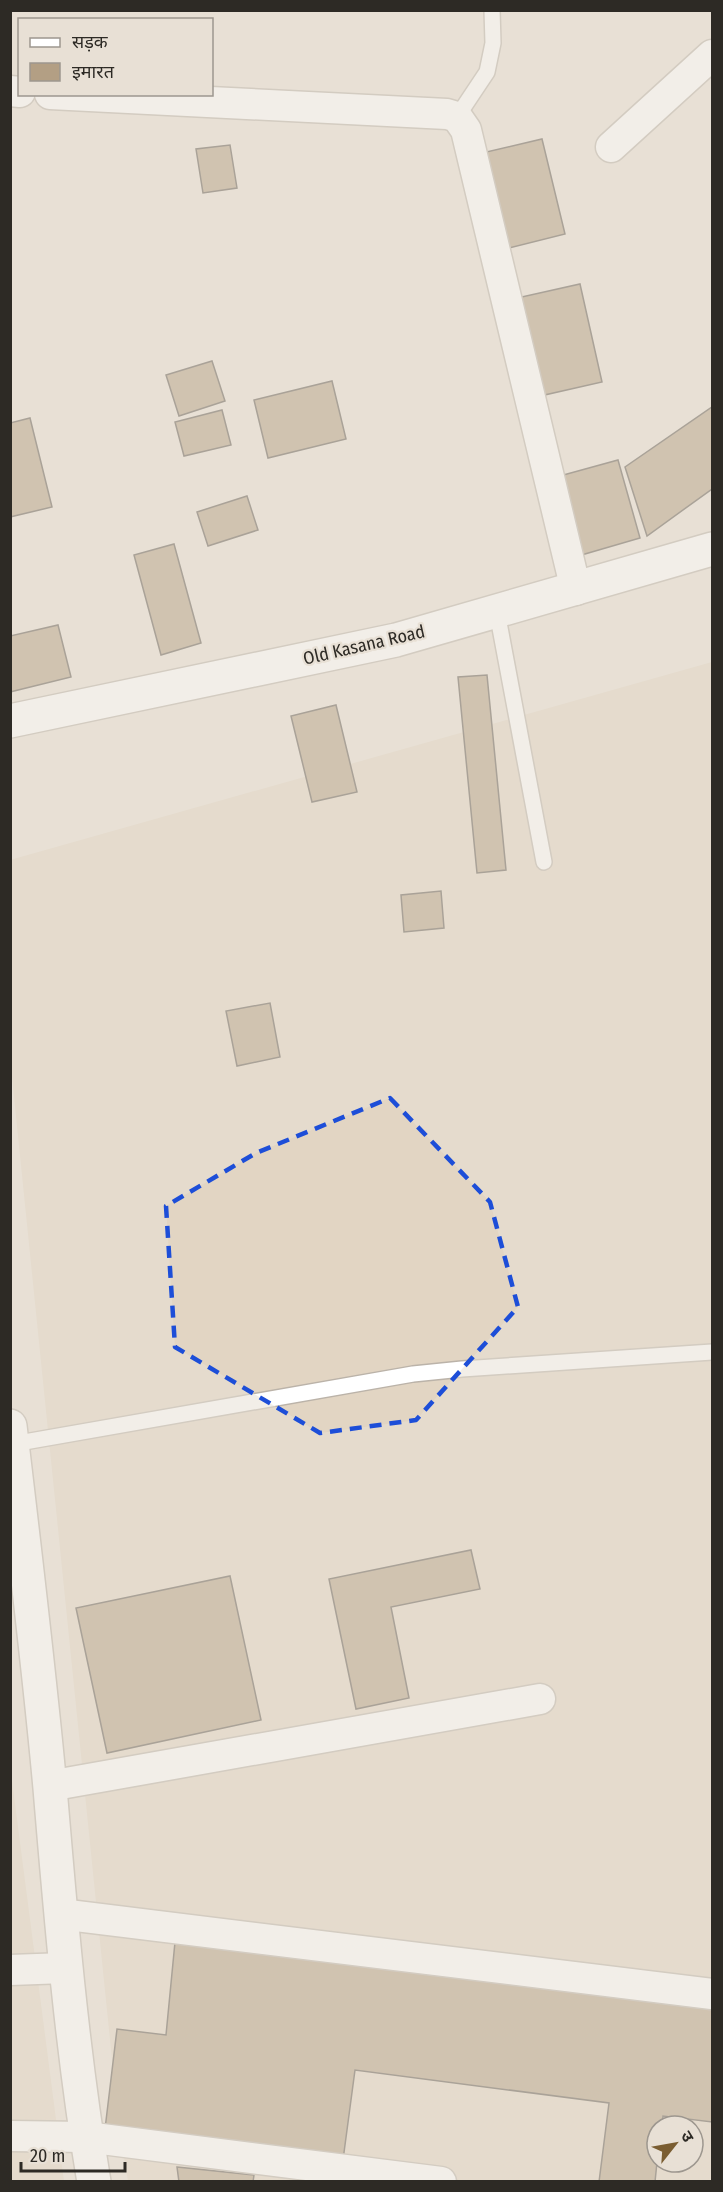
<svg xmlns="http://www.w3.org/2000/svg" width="723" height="2192" font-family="'Fira Sans Condensed','Noto Sans Devanagari',sans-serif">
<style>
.built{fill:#e2d5c3;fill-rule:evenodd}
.building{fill:#b39f84;stroke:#5f584e;stroke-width:1.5}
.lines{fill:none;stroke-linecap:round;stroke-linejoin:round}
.service-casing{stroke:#bbb3a9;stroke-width:18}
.minor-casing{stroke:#bbb3a9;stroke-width:33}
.tertiary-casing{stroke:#bbb3a9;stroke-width:36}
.service{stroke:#fff;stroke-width:15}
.minor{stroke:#fff;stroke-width:30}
.tertiary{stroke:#fff;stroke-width:33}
.marked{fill:none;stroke:#1d4ed8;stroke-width:4.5;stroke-dasharray:12 8;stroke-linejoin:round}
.labels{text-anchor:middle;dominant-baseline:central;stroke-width:4.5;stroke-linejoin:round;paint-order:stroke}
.street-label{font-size:18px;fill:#2d2a25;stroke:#e8e0d5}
</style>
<rect width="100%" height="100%" fill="#e8e0d5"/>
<g class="built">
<path d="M712 662V2181H128L119 2128 11 1067 10 860ZM657 2126H693V2162H657Z"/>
<path d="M11 1773 64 2181H11Z"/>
</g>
<g class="building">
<path d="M542 139 565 234 505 249 482 153Z"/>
<path d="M230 145 237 188 203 193 196 149Z"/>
<path d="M580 284 602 382 540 396 517 298Z"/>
<path d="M212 361 225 401 179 416 166 375Z"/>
<path d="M332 381 346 439 268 458 254 400Z"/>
<path d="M712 407V489L647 536 625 467Z"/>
<path d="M222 410 231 445 184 456 175 422Z"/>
<path d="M30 418 52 507 10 517V423Z"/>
<path d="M618 460 640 538 578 556 556 477Z"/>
<path d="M247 496 258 530 208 546 197 512Z"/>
<path d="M174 544 201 643 161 655 134 555Z"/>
<path d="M58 625 71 677 10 692V636Z"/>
<path d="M487 675 506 870 477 873 458 677Z"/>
<path d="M336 705 357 792 312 802 291 716Z"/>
<path d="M441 891 444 928 404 932 401 895Z"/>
<path d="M270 1003 280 1057 237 1066 226 1011Z"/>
<path d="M471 1550 480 1589 391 1607 409 1698 356 1709 329 1579Z"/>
<path d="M230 1576 261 1720 107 1753 76 1608Z"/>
<path d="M175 1942 712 2007V2122L663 2116 662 2126H657V2162L655 2182H599L609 2103 355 2070 343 2160 105 2129 117 2029 166 2035Z"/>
<path d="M177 2167 254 2175 253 2182H179Z"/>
</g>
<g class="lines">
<g class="service-casing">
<g id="service">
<path d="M457 117 487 72 493 43 492 10"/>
<path d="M497 612 544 862"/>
<path d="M13 1444 413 1374 462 1369 712 1352"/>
</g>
</g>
<g class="minor-casing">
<g id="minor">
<path d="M10 91 20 92"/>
<path d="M50 94 447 114 457 117 466 130 576 590"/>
<path d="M611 147 712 55"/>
<path d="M49 1786 540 1699"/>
<path d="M60 1914 712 1994"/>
<path d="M10 1970 65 1968"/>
<path d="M10 2136 86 2137 441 2182"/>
</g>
</g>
<g class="tertiary-casing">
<g id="tertiary">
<path d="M10 721 396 640 712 549"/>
<path d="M10 1426C24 1546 39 1667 50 1788 61 1920 72 2051 94 2182"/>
</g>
</g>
<use href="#service" class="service"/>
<use href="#minor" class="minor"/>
<use href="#tertiary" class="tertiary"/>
</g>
<path d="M0 0H723V2192H0ZM390 1098 490 1202 518 1307 416 1420 320 1433 175 1347 166 1206 256 1153Z" fill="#e8e0d5" fill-opacity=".55" fill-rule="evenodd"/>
<path class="marked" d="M390 1098 490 1202 518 1307 416 1420 320 1433 175 1347 166 1206 256 1153Z"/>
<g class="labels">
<g class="street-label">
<text transform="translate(364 645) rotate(-13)">Old Kasana Road</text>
</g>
</g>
<rect width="723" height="2192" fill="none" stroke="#2d2a25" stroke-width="24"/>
<rect x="18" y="18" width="195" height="78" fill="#e8e0d5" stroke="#9d978f" stroke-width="1.5"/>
<rect x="30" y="38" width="30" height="9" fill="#ffffff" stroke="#9d978f" stroke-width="1.5"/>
<text x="72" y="48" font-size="18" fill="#2d2a25">सड़क</text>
<rect x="30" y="63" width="30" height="18" fill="#b39f84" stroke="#9d978f" stroke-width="1.5"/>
<text x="72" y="78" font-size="18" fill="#2d2a25">इमारत</text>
<g transform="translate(675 2144) rotate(59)"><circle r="28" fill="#e8e0d5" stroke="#9d978f" stroke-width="1.5"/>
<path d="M0-4.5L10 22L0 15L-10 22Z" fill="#7a5d31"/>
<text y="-9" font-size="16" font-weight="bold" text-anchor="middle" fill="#2d2a25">उ</text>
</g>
<path d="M21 2162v9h104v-9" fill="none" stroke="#2d2a25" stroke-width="3"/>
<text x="30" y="2162" font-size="18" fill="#2d2a25" stroke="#e8e0d5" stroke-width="4.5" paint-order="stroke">20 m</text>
</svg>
